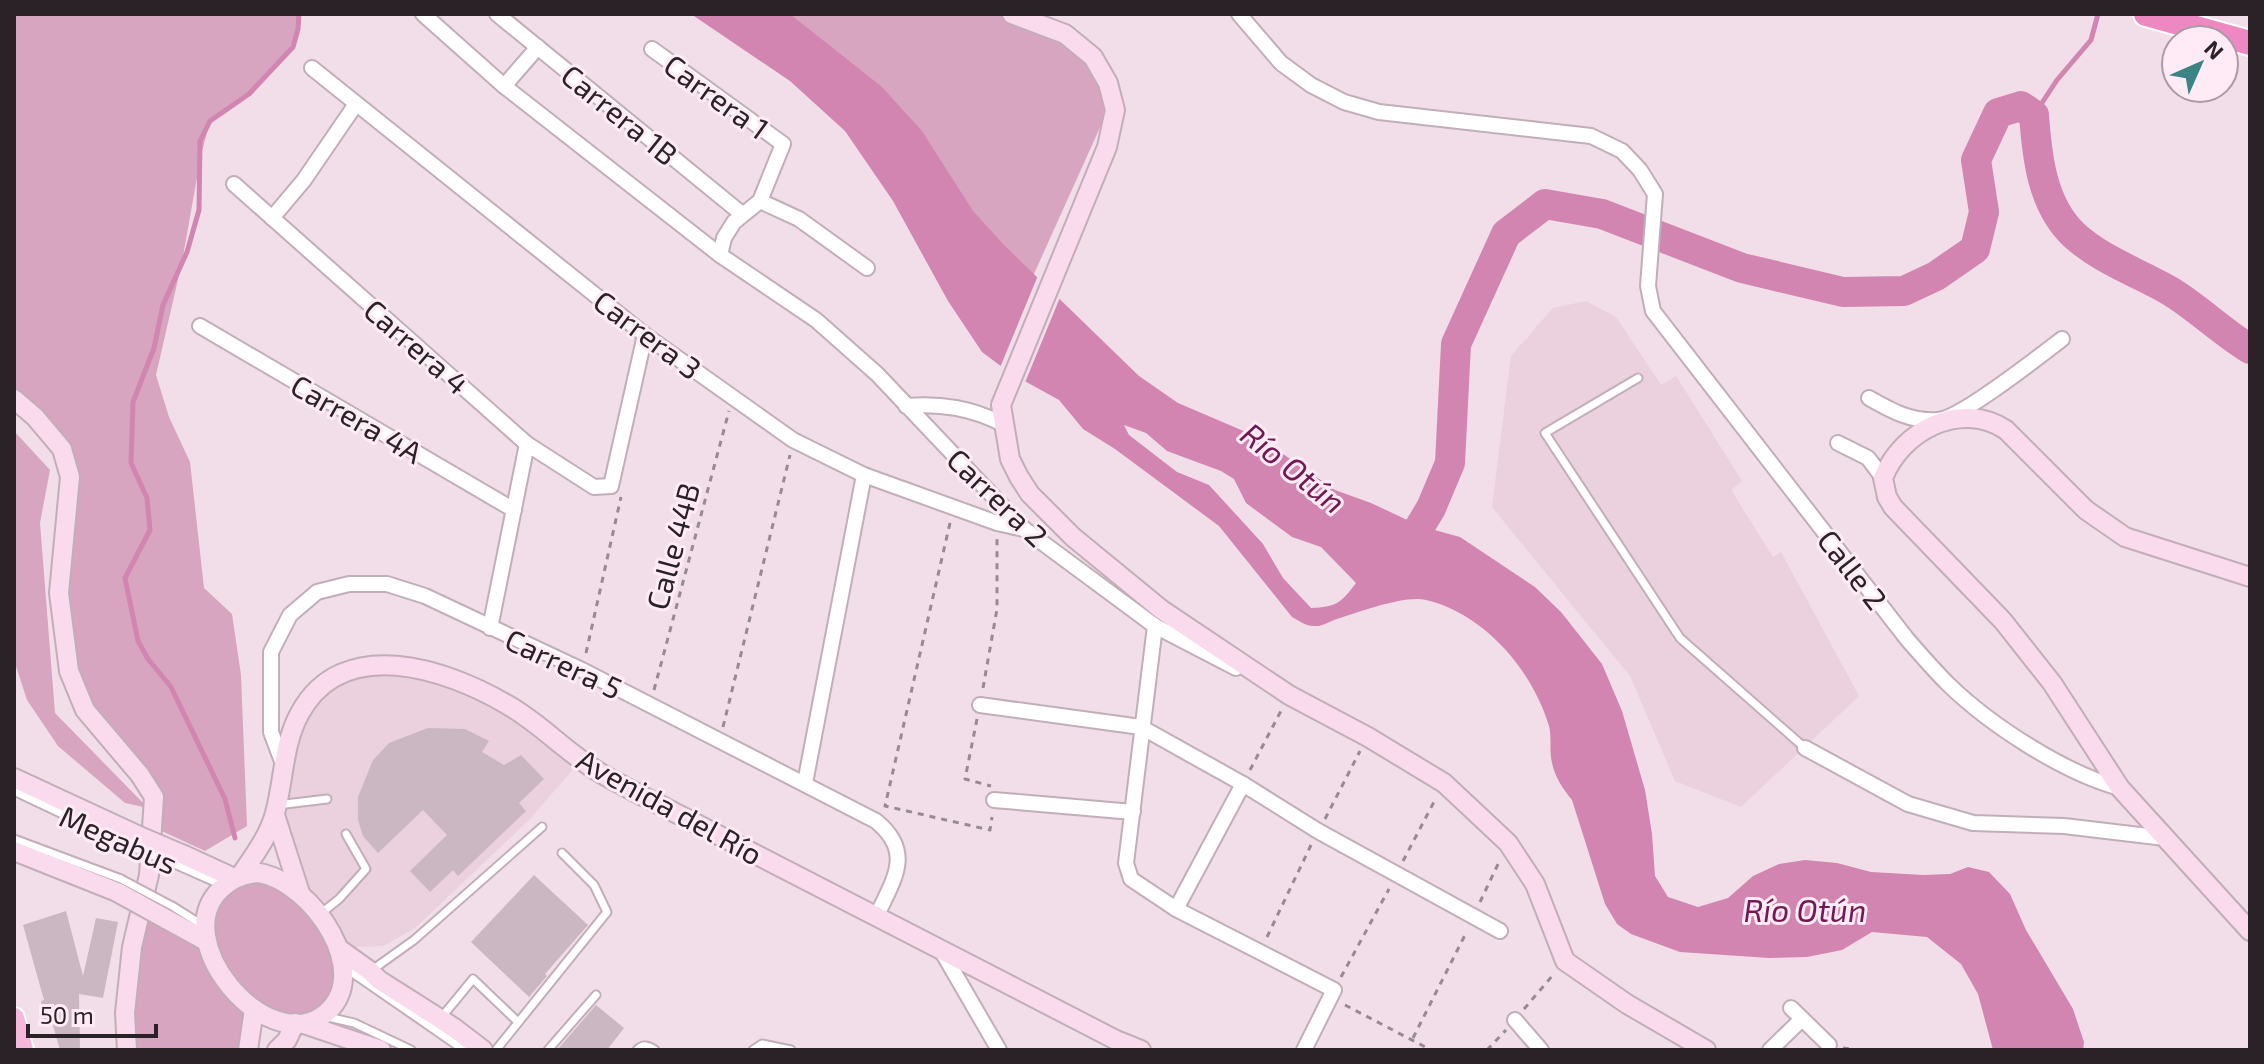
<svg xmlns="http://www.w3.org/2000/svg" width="2264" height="1064" font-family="'Exo 2',sans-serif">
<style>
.built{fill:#ebd0dd}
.green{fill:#d7a5bf}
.water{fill:#d285b0;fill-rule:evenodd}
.pier{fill:#f1dee8}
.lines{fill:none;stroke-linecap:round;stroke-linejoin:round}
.stream{stroke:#d285b0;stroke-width:5}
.river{stroke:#d285b0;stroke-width:30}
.building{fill:#cab7c1}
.lane-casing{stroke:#c1aeb8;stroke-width:11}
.street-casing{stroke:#c1aeb8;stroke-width:18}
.secondary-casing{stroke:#c1aeb8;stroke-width:22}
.primary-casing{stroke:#fff;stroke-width:24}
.highway-casing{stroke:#fff;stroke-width:28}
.path{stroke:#988a91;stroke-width:3;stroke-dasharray:6 6;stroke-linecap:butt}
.lane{stroke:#fff;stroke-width:7}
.street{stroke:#fff;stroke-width:14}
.secondary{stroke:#fadbed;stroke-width:18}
.primary{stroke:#f5b8da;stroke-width:20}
.highway{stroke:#ee88c2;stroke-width:24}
.lane-bridge-casing{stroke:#c1aeb8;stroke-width:11;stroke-linecap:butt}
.secondary-bridge-casing{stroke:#c1aeb8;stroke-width:22;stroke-linecap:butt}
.lane-bridge{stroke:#fff;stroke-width:7}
.secondary-bridge{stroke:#fadbed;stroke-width:18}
.labels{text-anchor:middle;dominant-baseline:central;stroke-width:6;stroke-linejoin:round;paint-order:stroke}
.street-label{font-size:30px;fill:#2a2226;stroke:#ffebf5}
.water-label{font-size:32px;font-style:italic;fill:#741853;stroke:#ffebf5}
</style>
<rect width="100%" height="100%" fill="#f1dee8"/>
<g class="built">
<path d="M1586 301 1616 317 1661 385 1676 376 1742 481 1731 490 1773 557 1781 552 1859 696 1741 807 1675 781 1630 676 1492 507 1511 356 1553 308Z"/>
<path d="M363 666 452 679 581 760 530 819 415 928 383 946 338 948 319 915 275 815 300 713Z"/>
</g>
<g class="green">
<path d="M14 14H299C297 63 247 96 210 121L201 155 182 262 156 375 169 417 190 462 204 588 232 614 241 675 247 826 205 851 153 827 148 808 125 803 58 746 27 700 14 660V431L50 470 40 523 55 713 147 807 140 775 91 718 68 658 59 593 70 477 35 417 14 399Z"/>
<path d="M781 14H1012L1065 34 1108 83 1102 123 1020 305Z"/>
<path d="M249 874 312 905 343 978 313 1020 254 1009 248 1050H133L128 984 144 912 205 941 206 914Z"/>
</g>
<path class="water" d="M691 14H790L882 87 922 131 973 211 1004 245 1139 376 1178 403 1260 438 1335 490 1371 503 1420 526 1460 537 1535 587 1561 612 1602 664 1622 711 1645 790 1652 834 1655 876 1668 897 1698 907 1728 898 1753 876 1779 864 1805 860 1837 863 1871 872 1923 875 1950 874 1968 867 1989 872 2010 894 2026 930 2073 1009 2084 1042 2083 1050H1993L1978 994 1961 964 1927 937 1872 932 1842 950 1807 957 1769 958 1680 952 1631 934 1617 924 1605 904 1572 800C1563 789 1555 777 1552 763 1549 751 1552 738 1549 726 1532 670 1485 614 1426 600 1404 595 1360 612 1337 619 1330 621 1322 627 1314 626 1306 626 1299 621 1292 617L1219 526 1115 449 1083 429 1059 400 1010 373 982 352 948 301 893 201 845 131 790 81ZM1124 425 1146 433 1167 451 1221 471 1234 479 1246 503 1292 537 1321 547 1356 583C1341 603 1336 607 1311 608L1283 578 1263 544 1209 485 1177 472 1129 435Z"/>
<path class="pier" d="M1039 273 1061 295 1024 385 999 370Z"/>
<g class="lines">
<g class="stream">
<path d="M2034 115 2057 80 2091 40 2098 14"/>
<path d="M235 838 225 799 171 687 148 659 138 641 125 578 150 530 147 498 131 463 133 402 154 348 163 305 187 252 199 210 200 141 210 121 249 94 293 47 298 29 299 14"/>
</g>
<path class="river" d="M1404 553 1431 508 1450 463 1456 344 1506 234 1545 204 1602 214 1742 268 1843 292 1904 291 1936 276 1975 249 1984 212 1976 160 1998 113 2021 106 2034 115C2037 157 2042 205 2074 235 2101 260 2139 273 2170 291 2198 308 2222 332 2250 349"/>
</g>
<g class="building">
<path d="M428 728 465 729 489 741 482 752 504 765 521 755 544 779 519 803 526 811 458 876 453 870 430 892 410 871 447 835 423 810 378 853 363 836 358 820V797L373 760 389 743Z"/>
<path d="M534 875 588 925 545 974 547 976 529 997 471 942Z"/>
<path d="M66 911 83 976 96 918 118 922 103 998 79 994 80 1050H60L52 1022 44 1025 41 1001 44 1000 23 925Z"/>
<path d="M596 1005 624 1028 607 1050H557Z"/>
</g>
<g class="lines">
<g class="lane-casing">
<g id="lane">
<path d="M1638 378 1545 433 1680 638 1805 748"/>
<path d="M14 791 132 847"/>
<path d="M277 805 327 799"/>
<path d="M14 839 121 879"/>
<path d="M179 866 222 885"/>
<path d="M172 906 204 926"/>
<path d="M319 915 339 899 366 869 346 834"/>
<path d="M344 967 464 1050"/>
<path d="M372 970 414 940 542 827"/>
<path d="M324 1016 354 1023 411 1050"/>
<path d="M441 1018 473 979 518 1022"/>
<path d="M496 1050 607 912 594 885 562 853"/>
<path d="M548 1050 596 995"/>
<path d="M637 1050C643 1044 648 1045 655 1050"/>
<path d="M753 1050 762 1044 791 1050"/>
</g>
</g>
<g class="street-casing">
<g id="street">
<path d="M423 14 504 86 720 255 816 320 877 374 1024 529 1155 626 1236 668"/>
<path d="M497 14 742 214"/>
<path d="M1239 14 1281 63 1311 85 1344 102 1379 112 1591 136 1622 151 1640 170 1655 194 1648 286 1653 311 1907 639C1920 654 1934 670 1948 684 1990 725 2064 773 2120 788"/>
<path d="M652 49 783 144 760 201 734 222 724 238 720 255"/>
<path d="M312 68 645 335 793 440 864 475 997 523 1024 529"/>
<path d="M504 86 538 47"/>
<path d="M234 184 527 444 594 487 611 486 645 335"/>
<path d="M760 201 799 219 867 268"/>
<path d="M272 218 304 180 356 104"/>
<path d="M200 326 514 510"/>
<path d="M1869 398C1892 411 1911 422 1938 420 1960 419 2041 355 2062 339"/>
<path d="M906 406C941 403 971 408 1003 424"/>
<path d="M1838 443 1868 458 1883 478"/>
<path d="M1155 626 1126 863 1131 879 1176 909 1334 990 1304 1050"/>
<path d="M490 628 527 444"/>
<path d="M980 705 1141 727 1243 784 1318 831 1500 931"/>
<path d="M1805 748 1908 804 1973 823 2064 826 2165 838"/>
<path d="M283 764 271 732V652L290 615 317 592 349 584H387L425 596 582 670 876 821C914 852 894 879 877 915"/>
<path d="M805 783 864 475"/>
<path d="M994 800 1133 812"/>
<path d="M1176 909 1243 784"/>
<path d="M941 950 999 1050"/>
<path d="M1791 1008 1829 1045"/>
<path d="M1515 1020 1541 1050"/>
<path d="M1770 1050 1802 1019"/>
</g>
</g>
<g class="secondary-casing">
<g id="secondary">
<path d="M1012 14 1065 34 1093 57 1108 83 1115 110 1107 147 1001 405 1010 459 1019 477 1030 494 1073 537 1162 610 1289 695 1368 737 1444 783 1508 843 1535 884 1565 961 1627 1004 1706 1050"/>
<path d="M14 399 35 417 62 449 70 477 59 593 69 671 85 710 140 775 154 797 149 875 132 947 125 1013 127 1050"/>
<path d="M2250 577 2125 537 2086 510 2006 430C1961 400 1902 430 1883 478L1887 497 1893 507 2003 621 2052 683 2120 788 2250 931"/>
<path d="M14 778 137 835"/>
<path d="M275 815 300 893"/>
<path d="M14 851 117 892"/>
<path d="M184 855 234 878"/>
<path d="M259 873C311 881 378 976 322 1016 265 1055 167 940 221 889 232 878 244 874 259 873Z"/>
<path d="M240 876C253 857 269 836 275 813 284 780 283 743 300 713 343 634 446 669 506 704 535 720 557 743 584 762 598 773 615 781 631 790L1116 1040 1141 1050"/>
<path d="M166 919 206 941"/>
<path d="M338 948 370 971 379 980 453 1027 483 1050"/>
<path d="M304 1024 381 1050"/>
<path d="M248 1050 254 1009"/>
<path d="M277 1050 287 1040 295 1023"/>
</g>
</g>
<g class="primary-casing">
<path id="primary" d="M14 1018 23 1050"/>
</g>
<g class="highway-casing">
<path id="highway" d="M2146 14 2250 43"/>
</g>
<g class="path">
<path d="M950 523 885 806 990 830 992 817"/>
<path d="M586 653 621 497"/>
<path d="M983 688 997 609V537"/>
<path d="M654 690 729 411"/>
<path d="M977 719 965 779 991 786"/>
<path d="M723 727 790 455"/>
<path d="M1250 770 1282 709"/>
<path d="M1325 819 1360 751"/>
<path d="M1403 861 1435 800"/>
<path d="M1480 902 1499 862"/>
<path d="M1267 937 1312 843"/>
<path d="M1341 977 1389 889"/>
<path d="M1345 1005 1431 1050"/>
<path d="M1524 1009 1553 975"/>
<path d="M1413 1038 1467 931"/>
<path d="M1843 1048 1859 1050"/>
<path d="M1487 1050 1506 1030"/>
</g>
<use href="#lane" class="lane"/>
<use href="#street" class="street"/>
<use href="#secondary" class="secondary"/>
<use href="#primary" class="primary"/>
<use href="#highway" class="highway"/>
<g class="lane-bridge-casing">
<g id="lane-bridge">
<path d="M132 847 179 866"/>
<path d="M121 879 172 906"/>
</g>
</g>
<g class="secondary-bridge-casing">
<g id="secondary-bridge">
<path d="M137 835 184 855"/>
<path d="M117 892 166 919"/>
</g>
</g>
<use href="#lane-bridge" class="lane-bridge"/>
<use href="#secondary-bridge" class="secondary-bridge"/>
</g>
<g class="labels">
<g class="street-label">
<text transform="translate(717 96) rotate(36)">Carrera 1</text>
<text transform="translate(620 114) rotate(39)">Carrera 1B</text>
<text transform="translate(648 334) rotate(37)">Carrera 3</text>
<text transform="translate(417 346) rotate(41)">Carrera 4</text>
<text transform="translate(357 418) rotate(30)">Carrera 4A</text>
<text transform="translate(998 497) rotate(44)">Carrera 2</text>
<text transform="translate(672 546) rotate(-75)">Calle 44B</text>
<text transform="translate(1853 569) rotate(52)">Calle 2</text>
<text transform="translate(564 663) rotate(25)">Carrera 5</text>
<text transform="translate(670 806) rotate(29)">Avenida del Río</text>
<text transform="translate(119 839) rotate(24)">Megabus</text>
</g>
<g class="water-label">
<text transform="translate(1294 467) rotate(39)">Río Otún</text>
<text x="1805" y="909">Río Otún</text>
</g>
</g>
<rect width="2264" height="1064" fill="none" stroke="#2a2226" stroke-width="32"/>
<g transform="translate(2200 64) rotate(45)"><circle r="38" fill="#ffebf5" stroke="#aa9ba2" stroke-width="2"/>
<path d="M0-6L14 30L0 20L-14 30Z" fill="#3b8384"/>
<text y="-12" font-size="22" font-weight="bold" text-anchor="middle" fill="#2a2226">N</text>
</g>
<path d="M28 1024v12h128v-12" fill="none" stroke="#2a2226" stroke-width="4"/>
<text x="40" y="1024" font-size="24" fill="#2a2226" stroke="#ffebf5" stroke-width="6" paint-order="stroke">50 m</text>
</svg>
